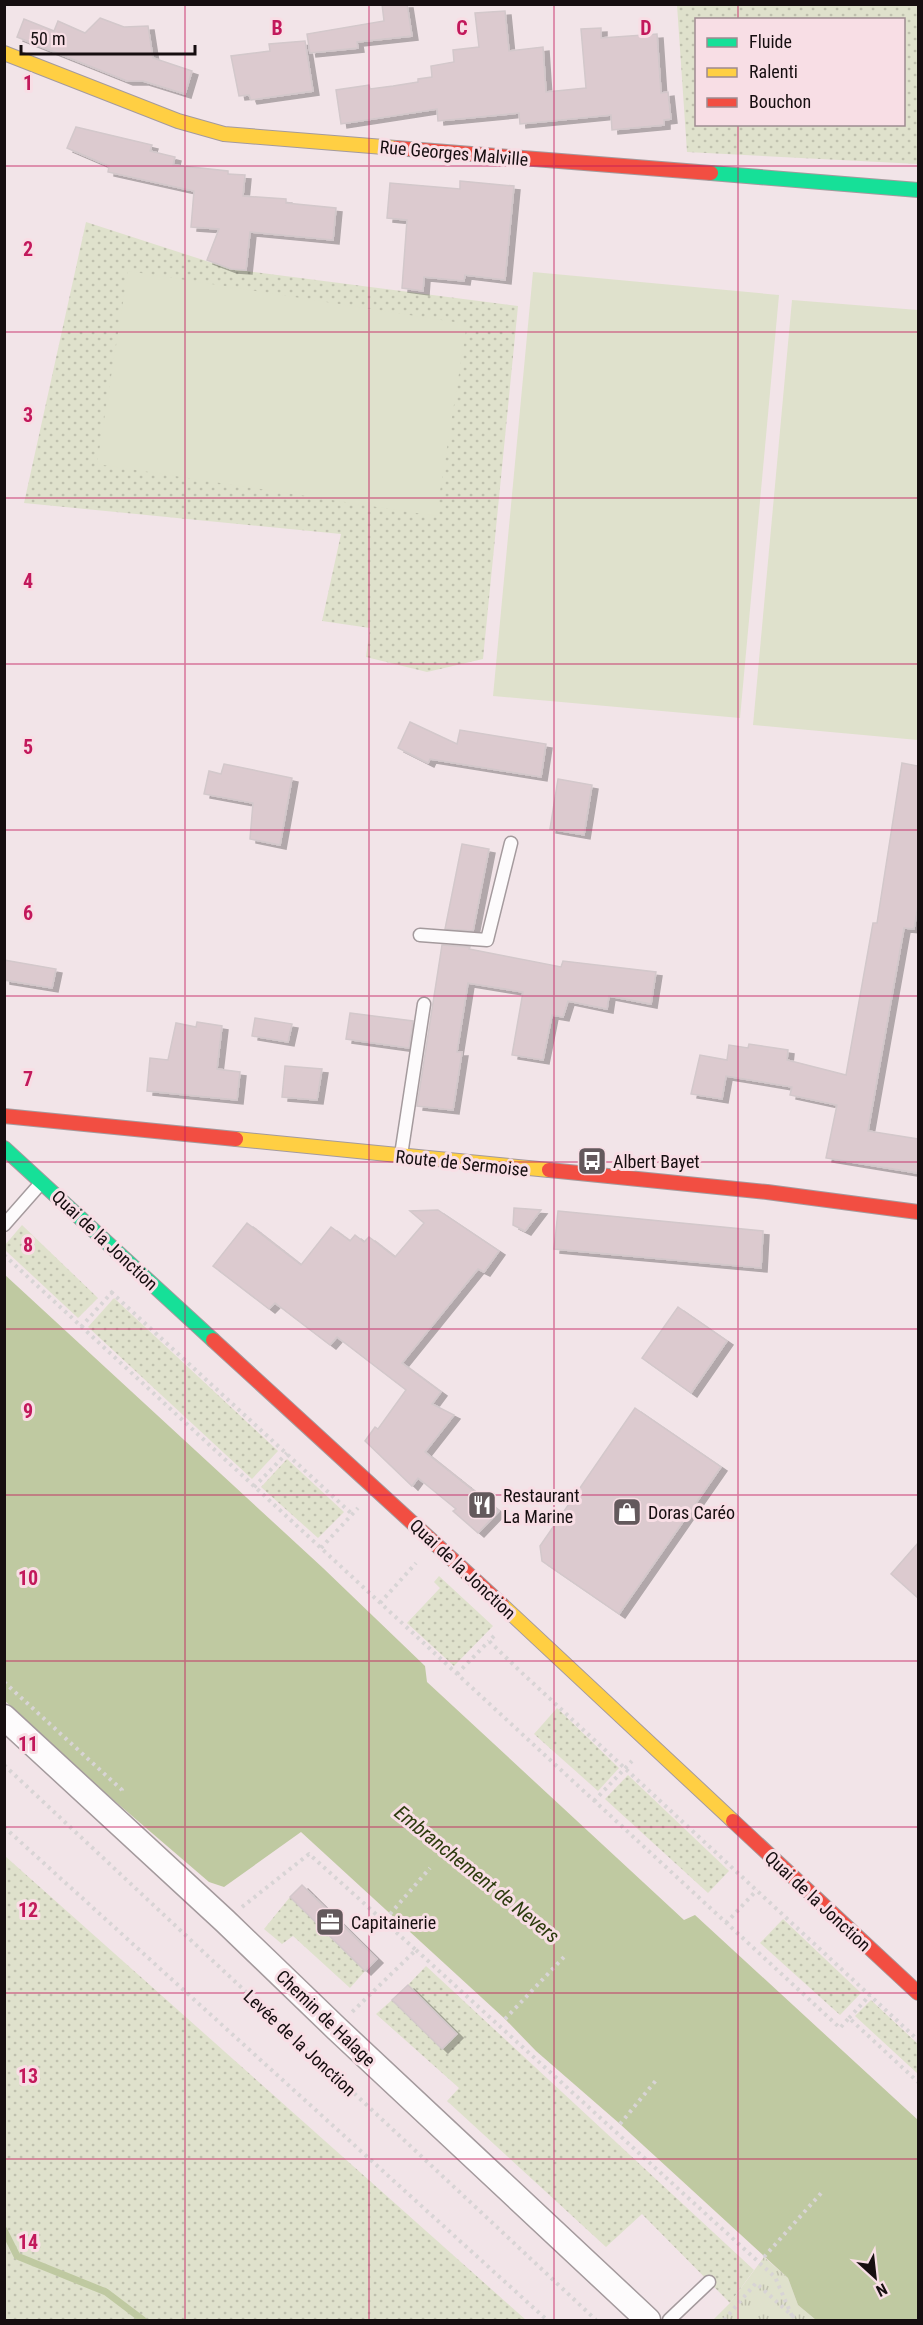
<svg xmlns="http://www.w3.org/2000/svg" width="923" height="2325" font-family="'Roboto Condensed',sans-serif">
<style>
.grass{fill:url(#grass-dots);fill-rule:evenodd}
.park{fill:url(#park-tufts)}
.garden{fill:#dfe1cc}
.water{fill:#bfc9a1}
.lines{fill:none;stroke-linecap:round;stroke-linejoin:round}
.stream{stroke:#bfc9a1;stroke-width:7}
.building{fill:#dccacf;stroke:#d3c8cb;stroke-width:1.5;filter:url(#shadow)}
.lane-casing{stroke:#a49a9d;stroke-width:15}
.street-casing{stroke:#a49a9d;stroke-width:27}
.fast-casing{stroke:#a49a9d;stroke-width:16}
.slow-casing{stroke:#a49a9d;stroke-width:16}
.jam-casing{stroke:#a49a9d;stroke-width:16}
.path{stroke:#d8d4d5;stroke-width:4;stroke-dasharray:3 4.5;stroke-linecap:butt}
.lane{stroke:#fdfbfc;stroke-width:12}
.street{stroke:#fdfbfc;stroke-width:24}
.fast{stroke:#16e098;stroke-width:14}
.slow{stroke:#ffcf43;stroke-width:14}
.jam{stroke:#f24e42;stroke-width:14}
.grid{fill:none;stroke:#c2185b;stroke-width:1.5;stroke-opacity:0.55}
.labels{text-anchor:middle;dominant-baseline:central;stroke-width:6;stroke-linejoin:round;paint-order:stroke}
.street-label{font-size:18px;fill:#160e10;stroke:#f8dee5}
.poi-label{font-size:18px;fill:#160e10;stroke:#f8dee5;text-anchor:start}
.water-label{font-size:20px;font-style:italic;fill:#2d3b0e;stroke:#f8dee5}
.grid-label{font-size:20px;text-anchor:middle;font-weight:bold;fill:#c2185b;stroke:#f8dee5;stroke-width:6;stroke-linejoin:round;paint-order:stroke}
</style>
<defs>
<pattern id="grass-dots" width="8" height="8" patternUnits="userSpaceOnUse" patternTransform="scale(1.5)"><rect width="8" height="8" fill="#dfe1cc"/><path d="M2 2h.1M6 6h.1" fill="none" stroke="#bfc0ae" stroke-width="1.8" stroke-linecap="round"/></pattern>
<pattern id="park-tufts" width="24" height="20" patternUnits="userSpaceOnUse" patternTransform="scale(1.5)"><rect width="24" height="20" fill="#dfe1cc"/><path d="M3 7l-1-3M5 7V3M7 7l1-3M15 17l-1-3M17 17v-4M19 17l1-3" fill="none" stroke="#bfc0ae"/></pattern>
<filter id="shadow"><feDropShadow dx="6" dy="4" stdDeviation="0" flood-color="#0004"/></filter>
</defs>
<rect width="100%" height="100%" fill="#f2e4e8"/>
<g class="grass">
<path d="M677 5H918V164L687 152ZM696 20H904V124H696Z"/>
<path d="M86 222 231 269 518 306 483 659 427 672 366 657 370 628 322 621 341 534 24 503Z"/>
<path d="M22 1225 98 1298 78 1318 5 1250V1245Z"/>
<path d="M114 1298 278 1451 252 1479 88 1327Z"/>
<path d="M287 1459 344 1512 318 1538 261 1487Z"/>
<path d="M439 1576 493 1626 454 1666 407 1623 440 1588 434 1582Z"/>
<path d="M557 1708 619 1768 598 1791 534 1734Z"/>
<path d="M628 1775 729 1871 708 1893 605 1799Z"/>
<path d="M4 1856H5L526 2320H5Z"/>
<path d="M290 1897 365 1971 350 1988 293 1936 282 1944 264 1929Z"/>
<path d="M783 1919 861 1993 840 2015 760 1943Z"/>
<path d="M426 1966 754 2270 730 2303 642 2214 606 2247 447 2101 459 2088 376 2014 392 2000 443 2049 457 2034 408 1985Z"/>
<path d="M871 2000 918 2044V2074L855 2016Z"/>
</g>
<path class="park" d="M764 2257 788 2278 798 2305 816 2320H713L730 2303Z"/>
<g class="garden">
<path d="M128 271 467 324 436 516 97 464Z"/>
<path d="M533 272 779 295 740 718 493 696Z"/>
<path d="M792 300 918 310V740L753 725Z"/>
</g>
<path class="water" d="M4 1274 323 1568 425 1666 427 1682 684 1920 695 1915 918 2120V2320H816L798 2305 788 2278 620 2124 536 2051 505 2019 301 1832 224 1887 209 1882 75 1767 5 1701Z"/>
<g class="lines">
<path class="stream" d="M4 2230 17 2256 106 2292 143 2320"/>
</g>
<g class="building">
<path d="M382 4H407L412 36 357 42 358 48 310 53 307 34 384 21Z"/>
<path d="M505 11 509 51 543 47 546 92 586 88 581 29 601 28V38L657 34 661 93 668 92 671 119 664 120V125L612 130 611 115 520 124 519 113 438 121 437 109 341 124 336 90 369 85 370 89 393 86 418 82V79L432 77 431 66 454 62 453 50 479 47 475 13Z"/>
<path d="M100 18 124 27 148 26 153 58 192 71 185 94 143 81H127L17 37 24 19 54 31 58 21 85 33Z"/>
<path d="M305 41 313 91 251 100 249 95 239 96 231 56 270 51 269 44Z"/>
<path d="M76 127 152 145 150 151 175 157 173 165 228 171V174L245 175 243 196 286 199V203L336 208 333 240 250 232 246 270 231 269 207 260 219 229 191 227 194 191 108 172 109 166 67 148Z"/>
<path d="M460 181 514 186 505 280 465 275 464 281 424 277 423 291 402 288 407 220 387 218 390 183 460 189Z"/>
<path d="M410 722 457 744 460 730 546 744 541 777 430 759 428 763 398 748Z"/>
<path d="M902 763 918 766V906L914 929 904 928 868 1131 918 1139V1173L826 1158 837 1105 790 1095 792 1087 726 1076 722 1099 691 1094 700 1055 727 1060 729 1045 748 1048 749 1044 788 1050 787 1060 846 1075 873 923H877Z"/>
<path d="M224 764 292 778 280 845 250 839 253 803 204 794 209 771 221 774Z"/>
<path d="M558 779 592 785 584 835 550 829Z"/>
<path d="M462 844 489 849 473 931 445 929Z"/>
<path d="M442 945 470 947 469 949 561 967 563 961 656 972 651 1004 609 996 607 1009 568 1001 563 1017 552 1015 543 1060 512 1055 523 992 468 983 457 1052H462L453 1110 417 1106Z"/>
<path d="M4 960 56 969 52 988 4 980Z"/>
<path d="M350 1013 413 1021 409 1048 346 1039Z"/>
<path d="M255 1018 292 1024 288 1042 252 1036Z"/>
<path d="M197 1022 222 1026 217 1069 240 1072 237 1100 147 1091 150 1058 168 1060 176 1023 196 1027Z"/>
<path d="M285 1066 322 1069 317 1100 282 1097Z"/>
<path d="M514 1208 541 1210 525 1231 513 1225Z"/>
<path d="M438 1210 499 1251 484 1272 478 1269 402 1363 441 1392 432 1404 454 1415 425 1452 499 1511 478 1533 453 1511 456 1509 418 1478 412 1486 365 1441 375 1427 378 1429 406 1390 337 1337 330 1345 275 1303 269 1309 213 1266 247 1223 301 1265 331 1227 350 1241 355 1235 364 1242 369 1237 395 1257 424 1223 410 1211Z"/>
<path d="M558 1211 763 1231 761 1268 554 1249Z"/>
<path d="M678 1307 727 1341 691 1393 642 1358Z"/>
<path d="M635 1408 721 1467 619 1614 542 1561 540 1546Z"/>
<path d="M918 1543V1598L891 1574Z"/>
<path d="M302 1885 377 1959 365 1971 290 1897Z"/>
<path d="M408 1985 457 2034 442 2049 392 2000Z"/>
</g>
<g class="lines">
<g class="lane-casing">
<g id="lane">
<path d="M420 935 487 940 511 843"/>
<path d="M401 1155 424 1004"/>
<path d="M4 1225 41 1183"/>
<path d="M669 2320 709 2282"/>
</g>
</g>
<g class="street-casing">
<path id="street" d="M4 1717 225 1921 336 2028 648 2320"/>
</g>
<g class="fast-casing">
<g id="fast">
<path d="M711 173 918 190"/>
<path d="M4 1148 213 1340"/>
</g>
</g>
<g class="slow-casing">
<g id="slow">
<path d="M4 53 178 121 224 134 396 148"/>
<path d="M236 1139 549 1170"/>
<path d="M502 1605 733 1821"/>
</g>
</g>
<g class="jam-casing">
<g id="jam">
<path d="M396 148 711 173"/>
<path d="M4 1116 236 1139"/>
<path d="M549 1170 767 1192 918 1212"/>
<path d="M213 1340 502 1605"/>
<path d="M733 1821 918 1993"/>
</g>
</g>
<g class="path">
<path d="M4 1255 840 2028 849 2018 918 2082"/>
<path d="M111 1292 352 1514"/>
<path d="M81 1327 113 1291"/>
<path d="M254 1487 287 1453"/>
<path d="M321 1548 358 1508"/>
<path d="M380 1603 416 1563"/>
<path d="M494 1636 489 1641 521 1672 918 2040"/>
<path d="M457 1674 489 1641"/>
<path d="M4 1682 122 1790V1794"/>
<path d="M4 1765 596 2320"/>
<path d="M594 1801 632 1761"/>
<path d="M4 1827 547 2320"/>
<path d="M242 1907 309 1854 416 1950 351 2013"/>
<path d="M390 1914 430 1868"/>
<path d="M726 1923 757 1890"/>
<path d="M416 1950 775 2277 792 2316"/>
<path d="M849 2018 870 1995"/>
<path d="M505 2019 564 1957"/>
<path d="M620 2124 658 2078"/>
<path d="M764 2257 823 2191"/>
<path d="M724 2320 756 2283 797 2320"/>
</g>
<use href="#lane" class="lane"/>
<use href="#street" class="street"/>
<use href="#fast" class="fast"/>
<use href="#slow" class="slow"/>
<use href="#jam" class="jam"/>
</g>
<path class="grid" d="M185 4V2320M369 4V2320M554 4V2320M738 4V20M738 124V2320M4 166H918M4 332H918M4 498H918M4 664H918M4 830H918M4 996H918M4 1162H918M4 1329H918M4 1495H918M4 1661H918M4 1827H918M4 1993H918M4 2159H918"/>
<defs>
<g id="bus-square" transform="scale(1.5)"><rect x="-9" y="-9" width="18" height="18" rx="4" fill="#63595c" stroke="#f8dee5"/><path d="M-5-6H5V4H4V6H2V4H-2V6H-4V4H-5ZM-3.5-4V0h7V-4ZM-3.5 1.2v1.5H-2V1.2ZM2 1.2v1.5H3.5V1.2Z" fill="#fff"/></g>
<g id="restaurant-square" transform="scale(1.5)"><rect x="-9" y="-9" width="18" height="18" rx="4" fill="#63595c" stroke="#f8dee5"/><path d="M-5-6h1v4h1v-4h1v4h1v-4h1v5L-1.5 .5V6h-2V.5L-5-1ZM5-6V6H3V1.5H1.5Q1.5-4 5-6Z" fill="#fff"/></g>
<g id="shop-square" transform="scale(1.5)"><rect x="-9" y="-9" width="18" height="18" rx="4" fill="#63595c" stroke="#f8dee5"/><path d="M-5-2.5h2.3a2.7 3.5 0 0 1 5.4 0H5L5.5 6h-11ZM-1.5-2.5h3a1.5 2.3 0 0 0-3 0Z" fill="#fff"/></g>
<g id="office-square" transform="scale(1.5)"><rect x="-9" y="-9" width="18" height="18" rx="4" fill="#63595c" stroke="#f8dee5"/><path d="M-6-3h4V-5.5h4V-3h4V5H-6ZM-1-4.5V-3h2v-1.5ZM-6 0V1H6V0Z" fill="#fff"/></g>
</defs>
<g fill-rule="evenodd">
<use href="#bus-square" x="592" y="1161"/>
<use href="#restaurant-square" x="482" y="1505"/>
<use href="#shop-square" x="627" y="1512"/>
<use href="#office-square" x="330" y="1922"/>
</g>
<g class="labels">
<g class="street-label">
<text transform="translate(454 153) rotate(5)">Rue Georges Malville</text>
<text transform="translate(462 1163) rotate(6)">Route de Sermoise</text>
<text transform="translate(105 1240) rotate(43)">Quai de la Jonction</text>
<text transform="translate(463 1569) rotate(43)">Quai de la Jonction</text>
<text transform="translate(818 1901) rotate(43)">Quai de la Jonction</text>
<text transform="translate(326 2018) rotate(44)">Chemin de Halage</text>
<text transform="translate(300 2043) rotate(43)">Levée de la Jonction</text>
</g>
<g class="poi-label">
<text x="613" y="1161">Albert Bayet</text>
<text x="503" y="1495">Restaurant<tspan x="503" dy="21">La Marine</tspan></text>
<text x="648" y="1512">Doras Caréo</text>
<text x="351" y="1922">Capitainerie</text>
</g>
<g class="water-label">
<text transform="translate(477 1874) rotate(39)">Embranchement de Nevers</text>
</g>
</g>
<g class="grid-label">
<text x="277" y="35">B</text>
<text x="462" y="35">C</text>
<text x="646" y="35">D</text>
<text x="28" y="90">1</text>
<text x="28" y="256">2</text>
<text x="28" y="422">3</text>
<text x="28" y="588">4</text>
<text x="28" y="754">5</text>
<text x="28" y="920">6</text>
<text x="28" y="1086">7</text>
<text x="28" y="1252">8</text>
<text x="28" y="1418">9</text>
<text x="28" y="1585">10</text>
<text x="28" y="1751">11</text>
<text x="28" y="1917">12</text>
<text x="28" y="2083">13</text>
<text x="28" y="2249">14</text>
</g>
<rect width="923" height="2325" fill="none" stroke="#160e10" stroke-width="12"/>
<rect x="695" y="18" width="210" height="108" fill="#f8dee5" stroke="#9e8b90" stroke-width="1.5"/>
<rect x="707" y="38" width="30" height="9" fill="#16e098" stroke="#9e8b90" stroke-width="1.5"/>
<text x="749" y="48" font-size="18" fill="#160e10">Fluide</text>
<rect x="707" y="68" width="30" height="9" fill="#ffcf43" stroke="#9e8b90" stroke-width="1.5"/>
<text x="749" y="78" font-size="18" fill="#160e10">Ralenti</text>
<rect x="707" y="98" width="30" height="9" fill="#f24e42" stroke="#9e8b90" stroke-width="1.5"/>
<text x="749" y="108" font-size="18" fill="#160e10">Bouchon</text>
<g transform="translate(875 2277) rotate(153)" stroke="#f8dee5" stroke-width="4.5" paint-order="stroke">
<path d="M0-4.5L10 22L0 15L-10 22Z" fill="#160e10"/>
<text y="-9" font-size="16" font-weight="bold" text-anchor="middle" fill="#160e10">N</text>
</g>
<path d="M21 45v9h174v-9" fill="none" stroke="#160e10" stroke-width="3"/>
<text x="30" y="45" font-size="18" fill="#160e10" stroke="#f8dee5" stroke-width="4.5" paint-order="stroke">50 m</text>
</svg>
